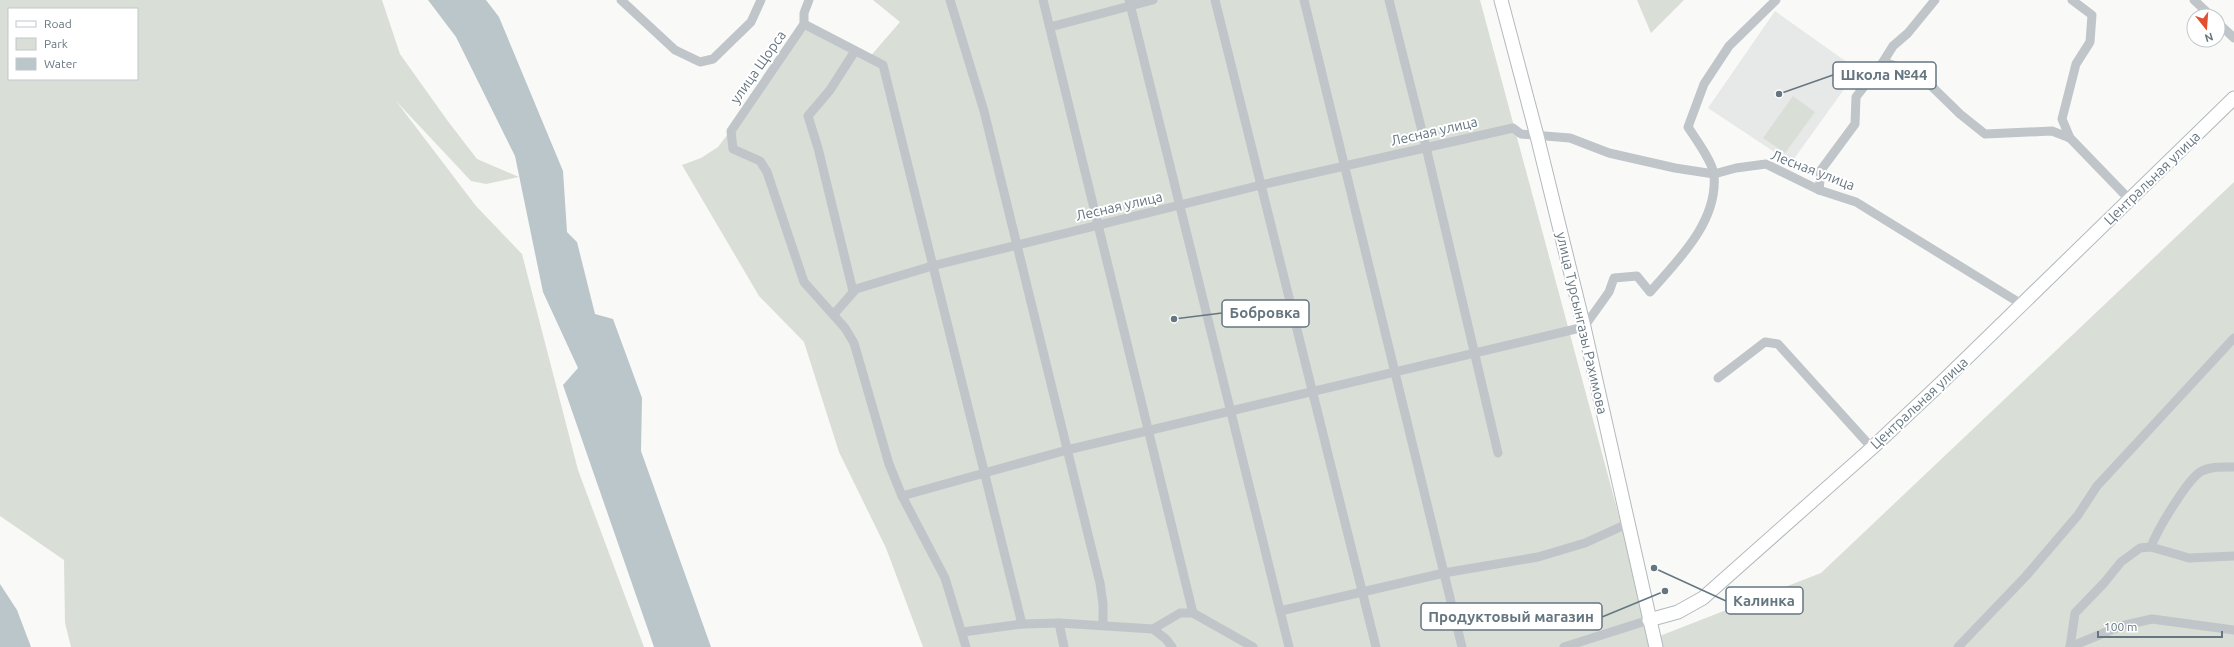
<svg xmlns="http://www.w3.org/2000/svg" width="2234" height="647" font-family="Ubuntu,sans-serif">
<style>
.built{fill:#e7e8e8}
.green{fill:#d9ded6;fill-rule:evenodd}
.water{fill:#bac6ca}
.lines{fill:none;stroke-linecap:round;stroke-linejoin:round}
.secondary-casing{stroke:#b3b9bd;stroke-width:15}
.street{stroke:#c0c5c9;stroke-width:9}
.secondary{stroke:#fff;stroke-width:13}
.labels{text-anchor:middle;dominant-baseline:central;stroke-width:4;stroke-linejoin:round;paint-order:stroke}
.street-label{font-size:14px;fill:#657681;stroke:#fff}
.leader{fill:none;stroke:#657681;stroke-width:1.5}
.callout-dot{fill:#657681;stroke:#fff;stroke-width:1.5}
.callout{fill:#fff;stroke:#657681;stroke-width:1.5}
.callout-label{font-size:15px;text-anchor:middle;font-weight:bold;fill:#657681}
</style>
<rect width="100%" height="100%" fill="#f9f9f7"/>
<path class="built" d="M1775 11 1858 70 1791 163 1708 108Z"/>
<g class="green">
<path d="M0 0H382L400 54 447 120 477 159 519 177 486 184 471 181 396 101 476 206 522 254 578 470 644 647H71L65 623 64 560 0 516ZM9 9H137V79H9Z"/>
<path d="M873 0H1480L1652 639 1821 573 2234 182V647H923L886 548 839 452 804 342 759 296 682 165 701 158 718 147 754 100 806 24 868 59 900 22Z"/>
<path d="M1637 0H1684L1651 33Z"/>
<path d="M1793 96 1815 112 1785 153 1763 138Z"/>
</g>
<g class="water">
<path d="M428 0H486L499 17 563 171 567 232 577 242 595 314 613 319 642 398 641 451 711 647H654L563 385 578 368 543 292 515 156 456 37Z"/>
<path d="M0 584 17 610 31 647H0Z"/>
</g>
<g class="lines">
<g class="secondary-casing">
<g id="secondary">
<path d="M1501 0 1537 136 1584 327 1656 647"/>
<path d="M1649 620 1678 612 1703 598 1872 448 1939 385 2234 98"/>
</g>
</g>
<g class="street">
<path d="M621 0 675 50 700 62 713 59 751 22 761 0"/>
<path d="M809 0 804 13V24L731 131 733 149 760 161 767 172 804 282 845 328 854 343 889 464 902 496 945 578 966 647"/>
<path d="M950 0 984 111 1100 583 1103 604V624"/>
<path d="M1043 0 1193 613"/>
<path d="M1129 0 1289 647"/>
<path d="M1215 0 1376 647"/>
<path d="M1304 0 1462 647"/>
<path d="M1389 0 1426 147 1498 453"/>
<path d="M1935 0 1908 33 1893 46 1883 62 1917 72 1960 114 1985 134 2052 131 2070 138 2130 200"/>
<path d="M2194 0 2211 16"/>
<path d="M2218 23 2234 38"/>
<path d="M804 24 883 65 1022 624"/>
<path d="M1050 27 1153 0"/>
<path d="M2070 138 2062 119 2076 64 2090 42 2092 15 2072 0"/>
<path d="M1819 190 1821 170 1855 124 1856 97 1883 62"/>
<path d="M853 291 818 148 808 116 830 90 855 51"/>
<path d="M834 314 856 289 932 266 1261 185 1513 128 1521 134 1570 138 1609 153 1675 168 1714 174 1736 168 1766 164 1819 190 1856 202 2023 305"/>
<path d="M1718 378 1765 342 1778 344 1872 448"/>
<path d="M902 496 1067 450 1584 327 1609 292 1614 278 1637 276 1650 292C1678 260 1718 222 1714 175 1713 162 1695 138 1688 127L1704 84 1729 46 1776 0"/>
<path d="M2151 547 2189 558 2234 556"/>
<path d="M1280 611 1444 573 1538 557 1585 543 1629 523"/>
<path d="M1059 623 1064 647"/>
<path d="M1153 629 1166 639 1172 647"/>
<path d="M963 632 1022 624 1059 623 1153 629 1180 613H1193L1253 647"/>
<path d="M1564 647 1649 620"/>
<path d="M1958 647 2026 576 2078 515 2097 486 2234 338"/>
<path d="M2070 647 2075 613 2104 583 2121 562 2140 548 2151 547C2157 530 2186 482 2200 472 2210 466 2223 467 2234 467"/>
<path d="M2070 647 2121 626 2152 619 2234 630"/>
</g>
<use href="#secondary" class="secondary"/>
</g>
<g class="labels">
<g class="street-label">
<text transform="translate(758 67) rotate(-55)">улица Щорса</text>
<text transform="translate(1434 131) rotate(-13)">Лесная улица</text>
<text transform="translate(1813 170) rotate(21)">Лесная улица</text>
<text transform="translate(2152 178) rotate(-44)">Центральная улица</text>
<text transform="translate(1119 206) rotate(-13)">Лесная улица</text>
<text transform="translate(1582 323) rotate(77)">улица Турсынгазы Рахимова</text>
<text transform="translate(1919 403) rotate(-43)">Центральная улица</text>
</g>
</g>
<path class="leader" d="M1779 94L1833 75M1174 319L1222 313M1654 568L1726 601M1665 591L1602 617"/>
<g class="callout-dot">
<circle cx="1779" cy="94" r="4"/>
<circle cx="1174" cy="319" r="4"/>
<circle cx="1654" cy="568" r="4"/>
<circle cx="1665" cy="591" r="4"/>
</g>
<g class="callout">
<rect x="1833" y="62" width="103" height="27" rx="4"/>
<rect x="1222" y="300" width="87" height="27" rx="4"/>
<rect x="1726" y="587" width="77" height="27" rx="4"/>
<rect x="1421" y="603" width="181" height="27" rx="4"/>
</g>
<g class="callout-label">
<text x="1884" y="80">Школа №44</text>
<text x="1265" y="318">Бобровка</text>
<text x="1764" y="606">Калинка</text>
<text x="1511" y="622">Продуктовый магазин</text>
</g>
<rect x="8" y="8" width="130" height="72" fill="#ffffff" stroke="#c1c8cd"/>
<rect x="16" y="21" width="20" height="6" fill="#ffffff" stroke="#c1c8cd"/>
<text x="44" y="28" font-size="12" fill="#657681">Road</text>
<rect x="16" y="38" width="20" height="12" fill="#d9ded6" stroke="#c1c8cd"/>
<text x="44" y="48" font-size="12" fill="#657681">Park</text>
<rect x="16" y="58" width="20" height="12" fill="#bac6ca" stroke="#c1c8cd"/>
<text x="44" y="68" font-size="12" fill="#657681">Water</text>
<g transform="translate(2206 28) rotate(163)"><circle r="19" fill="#ffffff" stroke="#c1c8cd"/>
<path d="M0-3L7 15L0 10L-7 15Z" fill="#e1502f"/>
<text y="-6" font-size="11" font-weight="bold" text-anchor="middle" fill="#657681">N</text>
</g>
<path d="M2098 631v6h124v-6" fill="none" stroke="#657681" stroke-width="2"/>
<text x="2104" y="631" font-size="12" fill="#657681" stroke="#ffffff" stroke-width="3" paint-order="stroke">100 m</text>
</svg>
